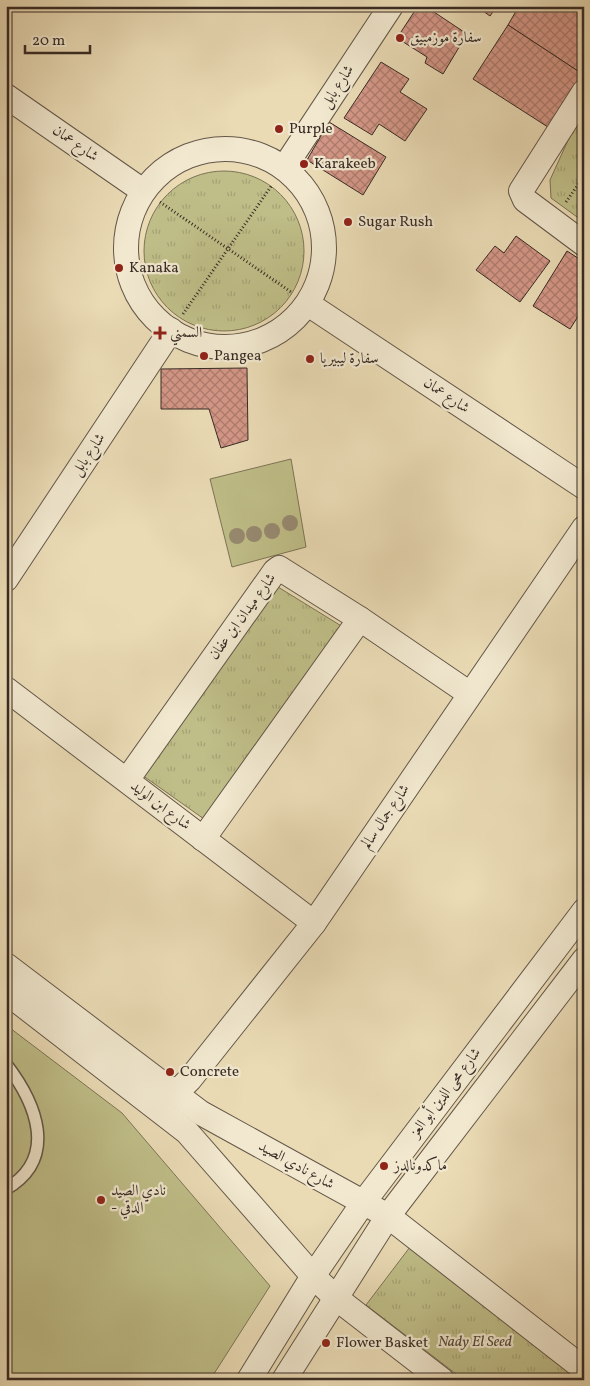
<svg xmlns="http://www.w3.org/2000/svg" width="590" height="1386" font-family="Vollkorn,Amiri,serif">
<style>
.park{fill:url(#park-tufts);stroke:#7c7456}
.garden{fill:#bfbe88;stroke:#7c7456}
.building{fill:url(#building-cross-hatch);stroke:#382b25}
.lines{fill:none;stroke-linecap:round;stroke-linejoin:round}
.lane-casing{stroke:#645749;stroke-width:14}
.street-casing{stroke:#645749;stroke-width:26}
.path{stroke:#382b25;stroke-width:3;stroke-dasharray:1 2.5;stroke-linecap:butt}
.lane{stroke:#f1e8cf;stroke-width:11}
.street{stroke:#f1e8cf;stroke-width:24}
.tree{fill:#978a71}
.poi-dot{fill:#8f2418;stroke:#f1e8cf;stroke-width:2}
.labels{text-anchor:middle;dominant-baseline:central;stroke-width:4.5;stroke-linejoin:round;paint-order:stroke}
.poi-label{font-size:15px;fill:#382b25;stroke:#f1e8cf;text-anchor:start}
.street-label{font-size:15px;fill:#382b25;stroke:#f1e8cf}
.park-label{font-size:15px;font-style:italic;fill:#534839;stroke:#f1e8cf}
</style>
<defs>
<pattern id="park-tufts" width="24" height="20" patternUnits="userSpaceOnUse" patternTransform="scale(1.25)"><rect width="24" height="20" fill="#bfbe88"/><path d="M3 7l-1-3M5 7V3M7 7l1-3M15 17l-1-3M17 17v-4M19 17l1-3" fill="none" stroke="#a5a375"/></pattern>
<pattern id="building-cross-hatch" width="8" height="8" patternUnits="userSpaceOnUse" patternTransform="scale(1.25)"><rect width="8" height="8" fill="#d49787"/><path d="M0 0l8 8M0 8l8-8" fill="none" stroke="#ad7b6e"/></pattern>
</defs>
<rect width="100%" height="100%" fill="#eadbb5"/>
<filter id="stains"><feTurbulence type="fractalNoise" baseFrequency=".004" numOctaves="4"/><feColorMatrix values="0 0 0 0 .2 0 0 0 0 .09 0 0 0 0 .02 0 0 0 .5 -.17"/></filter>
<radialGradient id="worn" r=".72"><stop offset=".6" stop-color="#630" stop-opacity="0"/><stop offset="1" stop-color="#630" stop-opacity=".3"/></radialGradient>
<g class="park">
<path d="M584 105V222L551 198 550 180Z"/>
<circle cx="224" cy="251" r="80"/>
<path d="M278 587 343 627 204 819 142 775Z"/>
<path d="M410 1247 584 1380H464L366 1305Z"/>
</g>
<g class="garden">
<path d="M291 459 306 547 232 567 210 479Z"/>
<path d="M6 1025 122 1113 270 1286 210 1380H6Z"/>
</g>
<g class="building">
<path d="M418 6H425L467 34 443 74 425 63 427 57 397 38Z"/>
<path d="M476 6H497L490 16Z"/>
<path d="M519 6H584V75L508 25Z"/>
<path d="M508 25 584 75V79L551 129 473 79Z"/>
<path d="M381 62 409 79 400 92 427 109 405 141 379 124 372 135 344 118Z"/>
<path d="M329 122 386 157 363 195 307 160Z"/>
<path d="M516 236 550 261 520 302 476 270 495 246 504 253Z"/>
<path d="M567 251 584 262V307L570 329 533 306Z"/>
<path d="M247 368 248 440 221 448 209 409H161V369Z"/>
</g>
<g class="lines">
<g class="lane-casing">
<path id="lane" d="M6 1064C36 1103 59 1158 6 1189"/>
</g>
<g class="street-casing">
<g id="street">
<path d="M584 92 521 191 525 200 584 244"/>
<path d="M6 96 143 191"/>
<circle cx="225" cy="248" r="99"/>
<path d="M284 168 391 6"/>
<path d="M308 304 584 487"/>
<path d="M6 579 171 330"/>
<path d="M6 689 314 923"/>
<path d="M127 780 275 571 279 568 360 619 470 694"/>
<path d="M203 839 360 619"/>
<path d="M6 965 201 1113 388 1216 584 1369"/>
<path d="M6 992 187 1132 313 1276 336 1298 442 1380"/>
<path d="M171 1091 182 1087 190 1079 314 923 584 528"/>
<path d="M249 1380 313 1276 363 1203 584 911"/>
<path d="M284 1380 388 1216 584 960"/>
</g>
</g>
<g class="path">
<path d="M160 202 291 292"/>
<path d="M566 202 584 176"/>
<path d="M183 314 272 185"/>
</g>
<use href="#lane" class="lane"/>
<use href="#street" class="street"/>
</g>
<g class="tree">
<circle cx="290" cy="523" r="8"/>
<circle cx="272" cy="531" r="8"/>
<circle cx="254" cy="534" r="8"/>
<circle cx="237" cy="536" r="8"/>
</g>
<g class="poi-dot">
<circle cx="400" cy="38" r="5"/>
<circle cx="279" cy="129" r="5"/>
<circle cx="304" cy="164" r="5"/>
<circle cx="348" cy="222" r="5"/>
<circle cx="119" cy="268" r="5"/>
<path d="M157.5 325.5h5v5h5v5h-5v5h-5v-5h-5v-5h5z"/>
<circle cx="204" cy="356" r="5"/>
<circle cx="310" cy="359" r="5"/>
<circle cx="170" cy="1072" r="5"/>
<circle cx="384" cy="1166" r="5"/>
<circle cx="101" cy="1200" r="5"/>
<circle cx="326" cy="1343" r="5"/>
</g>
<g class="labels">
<g class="poi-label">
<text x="410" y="38">سفارة موزمبيق</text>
<text x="289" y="129">Purple</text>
<text x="314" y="164">Karakeeb</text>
<text x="358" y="222">Sugar Rush</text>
<text x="129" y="268">Kanaka</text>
<text x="170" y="333">السمني</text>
<text x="214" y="356">Pangea</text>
<text x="320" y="359">سفارة ليبيريا</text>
<text x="180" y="1072">Concrete</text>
<text x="394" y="1166">ماكدونالدز</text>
<text x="111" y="1191">نادي الصيد<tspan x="111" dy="17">- الدقي</tspan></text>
<text x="336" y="1343">Flower Basket</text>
</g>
<g class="street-label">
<text transform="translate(338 87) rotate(-57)">شارع بابل</text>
<text transform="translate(75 144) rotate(35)">شارع عمان</text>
<text transform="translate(446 396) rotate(34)">شارع عمان</text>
<text transform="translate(89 455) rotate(-56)">شارع بابل</text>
<text transform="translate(243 617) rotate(-54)">شارع ميدان ابن عفان</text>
<text transform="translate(160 806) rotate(37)">شارع ابن الوليد</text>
<text transform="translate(386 817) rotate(-56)">شارع جمال سالم</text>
<text transform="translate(446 1093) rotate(-53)">شارع محى الدين أبو العز</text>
<text transform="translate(296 1166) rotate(29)">شارع نادي الصيد</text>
</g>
<g class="park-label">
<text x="475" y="1342">Nady El Seed</text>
</g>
</g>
<rect width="590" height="1386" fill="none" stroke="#eadbb5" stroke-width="25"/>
<rect x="8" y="8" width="575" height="1371" fill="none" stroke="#382b25" stroke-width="2.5"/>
<rect x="12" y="12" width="565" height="1361" fill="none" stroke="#382b25"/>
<path d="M25 45v8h65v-8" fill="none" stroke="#382b25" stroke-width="2.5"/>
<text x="32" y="45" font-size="15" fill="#382b25" stroke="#f1e8cf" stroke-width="4" paint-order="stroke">20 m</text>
<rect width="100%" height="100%" filter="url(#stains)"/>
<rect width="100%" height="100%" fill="url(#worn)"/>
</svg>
